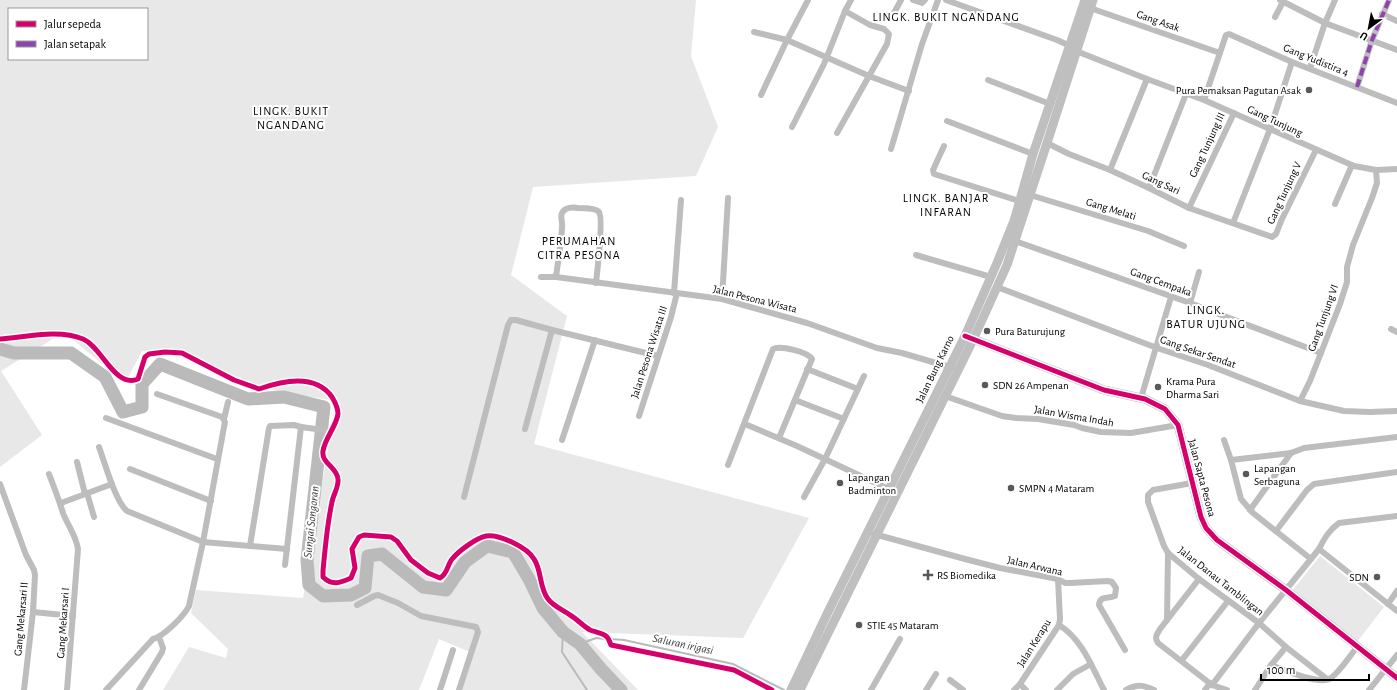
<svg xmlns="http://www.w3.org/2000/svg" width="1397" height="690" font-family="'Alegreya Sans',sans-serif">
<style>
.green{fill:#e8e8e8;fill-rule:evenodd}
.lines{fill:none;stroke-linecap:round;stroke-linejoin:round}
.stream{stroke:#bababa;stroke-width:2}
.river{stroke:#bababa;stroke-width:13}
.street{stroke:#bdbdbd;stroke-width:6}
.secondary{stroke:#bfbfbf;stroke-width:9}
.quiet{stroke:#8e44ad;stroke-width:4;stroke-dasharray:8 4;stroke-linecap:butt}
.cycleway-casing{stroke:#fff;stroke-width:8}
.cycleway{stroke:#d6006c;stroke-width:5}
.poi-dot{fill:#595959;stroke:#fff;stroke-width:1.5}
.labels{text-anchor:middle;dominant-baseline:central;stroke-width:4;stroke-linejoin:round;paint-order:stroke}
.street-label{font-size:11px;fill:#000;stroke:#fff}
.poi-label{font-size:11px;fill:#000;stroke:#fff;text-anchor:start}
.neighbourhood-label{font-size:12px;letter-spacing:1px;fill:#000;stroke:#fff}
.water-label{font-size:12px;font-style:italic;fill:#3d3d3d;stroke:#fff}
</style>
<rect width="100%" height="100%" fill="#fff"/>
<g class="green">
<path d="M0 0H696L691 56 718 127 696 176 533 187 511 275 567 316 534 444 809 518 743 638 582 632 638 690H460L470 652 439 639 419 690H163L189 647 226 658 228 649 191 613 196 590 303 598 336 401 250 386 177 353 142 351 125 383 64 332 1 371 42 435 0 467ZM9 9H147V59H9Z"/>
<path d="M1320 556 1384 607 1357 642 1292 591Z"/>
</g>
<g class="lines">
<g class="stream">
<path d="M563 632 562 652 587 690"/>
<path d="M610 639 624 640 733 664 784 690"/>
<path d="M580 644 596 638 605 639"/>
</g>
<path class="river" d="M0 349 14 353H71L105 377 123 412 142 407V384L160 364 248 399 284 397 324 407 307 560 309 585 323 596 351 595 365 588 368 556 382 554 423 587 446 590 465 562 487 546 513 552 529 579 543 608 563 632 580 644 601 669 621 690"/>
<g class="street">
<path d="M913 0 922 3 925 0"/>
<path d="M946 0 1057 40 1070 46 1076 51 1147 79 1204 100 1354 166 1376 170 1397 169"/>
<path d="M1280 0 1325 23 1397 50"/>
<path d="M1090 8 1220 53"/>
<path d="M894 13 901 0"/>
<path d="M1382 14 1397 21"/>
<path d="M1275 17 1283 2"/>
<path d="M754 32 787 40 869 76 909 91"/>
<path d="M1310 68 1325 23 1335 0"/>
<path d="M988 80 1050 104"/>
<path d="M1357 87 1372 40 1389 0"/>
<path d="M761 95 787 40 808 0"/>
<path d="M1204 100 1226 35 1229 34 1292 62 1397 103"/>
<path d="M947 121 1033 154"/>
<path d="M792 127 824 64 845 11 851 0"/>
<path d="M837 133 887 44 889 34 884 29 870 25 845 11"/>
<path d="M1047 143 1069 154 1110 170 1149 188 1189 208 1272 237 1276 234 1282 219 1316 150"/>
<path d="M944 146 933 170 934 174 1019 201"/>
<path d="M891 149 922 44 938 0"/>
<path d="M1110 170 1147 79"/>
<path d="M1149 188 1186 94"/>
<path d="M1030 195 1148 231 1184 246"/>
<path d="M1335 204 1352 165"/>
<path d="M1189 208 1234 113"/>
<path d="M1233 223 1270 129 1292 62"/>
<path d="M1015 241 1190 303 1321 353"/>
<path d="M916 255 991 277"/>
<path d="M541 277H556L722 299 807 323 877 348 902 353 953 368"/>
<path d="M556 277C558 261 561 245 562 228 563 223 560 217 562 213 565 207 573 207 578 208 584 208 596 208 599 212 604 219 597 272 596 283"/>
<path d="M997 287 1157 348 1208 365 1300 401 1344 411 1370 412 1397 411"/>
<path d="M674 293 681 200"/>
<path d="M722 299 728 198"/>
<path d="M1190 303 1199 272"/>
<path d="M1391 329 1397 332"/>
<path d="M0 339C26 337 59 329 83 339 102 347 115 389 138 379L145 357 149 354 165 352 182 353 234 380 259 389C282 381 315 373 332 397 335 402 338 409 338 414 336 427 325 438 323 451 321 463 337 467 338 479 339 487 333 495 332 502 327 525 325 549 323 571V577C332 586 340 583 351 578L355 568 352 549 359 537 364 535 391 537 397 541 411 560 428 573 440 578C448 574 447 564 453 558 459 551 476 538 486 536 499 534 527 547 534 559 542 571 539 587 548 599 553 606 563 610 570 615 577 619 583 626 590 630 595 632 603 633 607 637 609 639 610 643 611 645L734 670 772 690"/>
<path d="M807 369 858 389"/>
<path d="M945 396 1002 416 1016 418 1038 419 1074 425 1082 428 1101 432 1131 433 1178 425"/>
<path d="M1141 398 1171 297"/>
<path d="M795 400 844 419"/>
<path d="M1300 401 1310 381 1340 304 1347 282V267L1353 245 1372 198 1377 183 1376 170"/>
<path d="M639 416 671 317 677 293"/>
<path d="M106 418 217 459"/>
<path d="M224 419 228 402"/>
<path d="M745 424 797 446 897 493"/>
<path d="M301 427 331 431"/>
<path d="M525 429 552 330"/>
<path d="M562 440 595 340"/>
<path d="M1224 440 1231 460"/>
<path d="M99 447C105 463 115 501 127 511L203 542 287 549"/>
<path d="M77 462 85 494"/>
<path d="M728 465 773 349C780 345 808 352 812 359L779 438"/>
<path d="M130 469 211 501"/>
<path d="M49 474C54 487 59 500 63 513 68 526 76 535 78 549L67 690"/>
<path d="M1192 483 1153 490 1148 495V502L1164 546 1168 553 1199 579 1259 623 1286 647 1327 679"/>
<path d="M0 484 26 555 34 570 35 575 33 612 24 690"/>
<path d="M87 493 94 517"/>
<path d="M464 497 508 325 511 320H516L552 330 658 356"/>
<path d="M804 497 825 459 864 376"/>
<path d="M61 503 112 484"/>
<path d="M1250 510 1291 453"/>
<path d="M1276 531 1307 490 1314 484 1397 472"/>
<path d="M874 534 965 559 1000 568 1058 579 1065 583H1070L1108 581 1112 582 1116 588 1115 596C1108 599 1100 595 1099 605L1125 650"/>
<path d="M250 546 269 428 270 426 294 425 301 427 285 565"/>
<path d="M1319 549 1397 611"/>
<path d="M1311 559 1253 513 1241 499 1231 460 1291 453 1304 448 1397 437"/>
<path d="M1199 579 1160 629C1157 634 1154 637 1158 643L1212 685 1227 690"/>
<path d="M1388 604 1397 591"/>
<path d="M357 605 374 596 378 595 398 603 421 616 476 627 478 632 459 690"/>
<path d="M33 612 73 616"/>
<path d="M1167 620 1168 553"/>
<path d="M1059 625C1082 639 1092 667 1104 690"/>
<path d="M1182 660 1228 601"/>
<path d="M1271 665 1286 647"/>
<path d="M950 680 963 690"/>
<path d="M1020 684 1026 690"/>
<path d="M1212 685 1259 623 1319 549C1324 539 1329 530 1339 523L1397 516"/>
<path d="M106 690 153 639C164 636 184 616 189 606L203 542 224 427 225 422 222 417 157 394"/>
<path d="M139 690 162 652 163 648 159 637"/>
<path d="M440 690 453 650"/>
<path d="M871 690 900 639"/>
<path d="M926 690 936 674"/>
<path d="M1014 690 1020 684 1059 625 1060 619 1058 579"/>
<path d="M1057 690 1073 674 1091 664"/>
<path d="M1126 690C1137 684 1144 685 1154 690"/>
<path d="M1205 690 1210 683"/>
<path d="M1255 690 1271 665C1284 670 1320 686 1331 678 1341 670 1349 657 1357 647"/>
<path d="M1369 690 1397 655"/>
</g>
<g class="secondary">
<path d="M968 337 1104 390 1145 399 1165 409 1178 425 1201 517 1206 528 1217 540 1286 590 1397 678"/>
<path d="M791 690 827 614 965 336 997 263 1014 221 1033 154 1085 0"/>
<path d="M800 690 973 340 1007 265 1047 143 1093 0"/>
</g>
<path class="quiet" d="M1357 87 1372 40 1389 0"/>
<g class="cycleway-casing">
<g id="cycleway">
<path d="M965 336 1104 390 1145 399 1165 409 1178 425 1201 517 1206 528 1217 540 1286 590 1397 678"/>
<path d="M0 339C26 337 59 329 83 339 102 347 115 389 138 379L145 357 149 354 165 352 182 353 234 380 259 389C282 381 315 373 332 397 335 402 338 409 338 414 336 427 325 438 323 451 321 463 337 467 338 479 339 487 333 495 332 502 327 525 325 549 323 571V577C332 586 340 583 351 578L355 568 352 549 359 537 364 535 391 537 397 541 411 560 428 573 440 578C448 574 447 564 453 558 459 551 476 538 486 536 499 534 527 547 534 559 542 571 539 587 548 599 553 606 563 610 570 615 577 619 583 626 590 630 595 632 603 633 607 637 609 639 610 643 611 645L734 670 772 690"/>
</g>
</g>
<use href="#cycleway" class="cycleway"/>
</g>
<g class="poi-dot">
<circle cx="1309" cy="90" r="4"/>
<circle cx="987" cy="331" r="4"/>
<circle cx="985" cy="385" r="4"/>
<circle cx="1158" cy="387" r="4"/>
<circle cx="1246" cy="474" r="4"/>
<circle cx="840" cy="483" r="4"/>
<circle cx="1011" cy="488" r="4"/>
<path d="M926 569h4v4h4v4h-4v4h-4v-4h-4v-4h4z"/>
<circle cx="1377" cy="577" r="4"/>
<circle cx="859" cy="625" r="4"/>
</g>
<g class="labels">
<g class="street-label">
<text transform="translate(1158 21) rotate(19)">Gang Asak</text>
<text transform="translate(1316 60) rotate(22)">Gang Yudistira 4</text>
<text transform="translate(1275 121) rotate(25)">Gang Tunjung</text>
<text transform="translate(1207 145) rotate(-65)">Gang Tunjung III</text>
<text transform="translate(1161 183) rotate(25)">Gang Sari</text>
<text transform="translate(1284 193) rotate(-65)">Gang Tunjung V</text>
<text transform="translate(1111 209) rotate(17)">Gang Melati</text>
<text transform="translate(1161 282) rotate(20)">Gang Cempaka</text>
<text transform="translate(755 299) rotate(14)">Jalan Pesona Wisata</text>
<text transform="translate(1323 318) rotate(-70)">Gang Tunjung VI</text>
<text transform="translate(649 352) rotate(-72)">Jalan Pesona Wisata III</text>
<text transform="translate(1198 352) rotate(19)">Gang Sekar Sendat</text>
<text transform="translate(935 369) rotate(-64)">Jalan Bung Karno</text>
<text transform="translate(1074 416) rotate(10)">Jalan Wisma Indah</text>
<text transform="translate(1202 478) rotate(75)">Jalan Sapta Pesona</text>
<text transform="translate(1035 566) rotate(13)">Jalan Arwana</text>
<text transform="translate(1221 581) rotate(38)">Jalan Danau Tamblingan</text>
<text transform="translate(21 619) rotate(-85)">Gang Mekarsari II</text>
<text transform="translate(63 623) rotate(-86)">Gang Mekarsari I</text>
<text transform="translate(1034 643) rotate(-58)">Jalan Kerapu</text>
</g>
<g class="poi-label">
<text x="1301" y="90" text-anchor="end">Pura Pemaksan Pagutan Asak</text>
<text x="995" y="331">Pura Baturujung</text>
<text x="1166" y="381">Krama Pura<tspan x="1166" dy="13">Dharma Sari</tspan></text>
<text x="993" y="385">SDN 26 Ampenan</text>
<text x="1254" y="468">Lapangan<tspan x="1254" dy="13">Serbaguna</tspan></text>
<text x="848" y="477">Lapangan<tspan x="848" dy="13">Badminton</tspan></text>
<text x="1019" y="488">SMPN 4 Mataram</text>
<text x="937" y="575">RS Biomedika</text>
<text x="1369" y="577" text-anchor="end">SDN</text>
<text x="867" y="625">STIE 45 Mataram</text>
</g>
<g class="neighbourhood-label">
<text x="946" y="17">LINGK. BUKIT NGANDANG</text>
<text x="291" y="111">LINGK. BUKIT<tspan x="291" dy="14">NGANDANG</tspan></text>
<text x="946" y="198">LINGK. BANJAR<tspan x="946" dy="14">INFARAN</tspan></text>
<text x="579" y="241">PERUMAHAN<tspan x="579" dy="14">CITRA PESONA</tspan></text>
<text x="1206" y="310">LINGK.<tspan x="1206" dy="14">BATUR UJUNG</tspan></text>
</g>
<g class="water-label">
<text transform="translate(311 522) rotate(-84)">Sungai Songoran</text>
<text transform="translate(683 644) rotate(12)">Saluran irigasi</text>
</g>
</g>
<rect x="8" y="8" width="140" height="52" fill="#ffffff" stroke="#999999"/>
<rect x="16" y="21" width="20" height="6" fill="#d6006c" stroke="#999999"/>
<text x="44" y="28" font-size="12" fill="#000000">Jalur sepeda</text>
<rect x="16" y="41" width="20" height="6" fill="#8e44ad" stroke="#999999"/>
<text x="44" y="48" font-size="12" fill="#000000">Jalan setapak</text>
<g transform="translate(1369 28) rotate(212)" stroke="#ffffff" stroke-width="3" paint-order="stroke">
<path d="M0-3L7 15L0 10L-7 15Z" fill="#000000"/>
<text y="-6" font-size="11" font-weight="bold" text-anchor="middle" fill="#000000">U</text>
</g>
<path d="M1261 674v6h108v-6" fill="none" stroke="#000000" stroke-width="2"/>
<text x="1267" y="674" font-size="12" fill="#000000" stroke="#ffffff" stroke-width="3" paint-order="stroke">100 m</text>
</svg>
